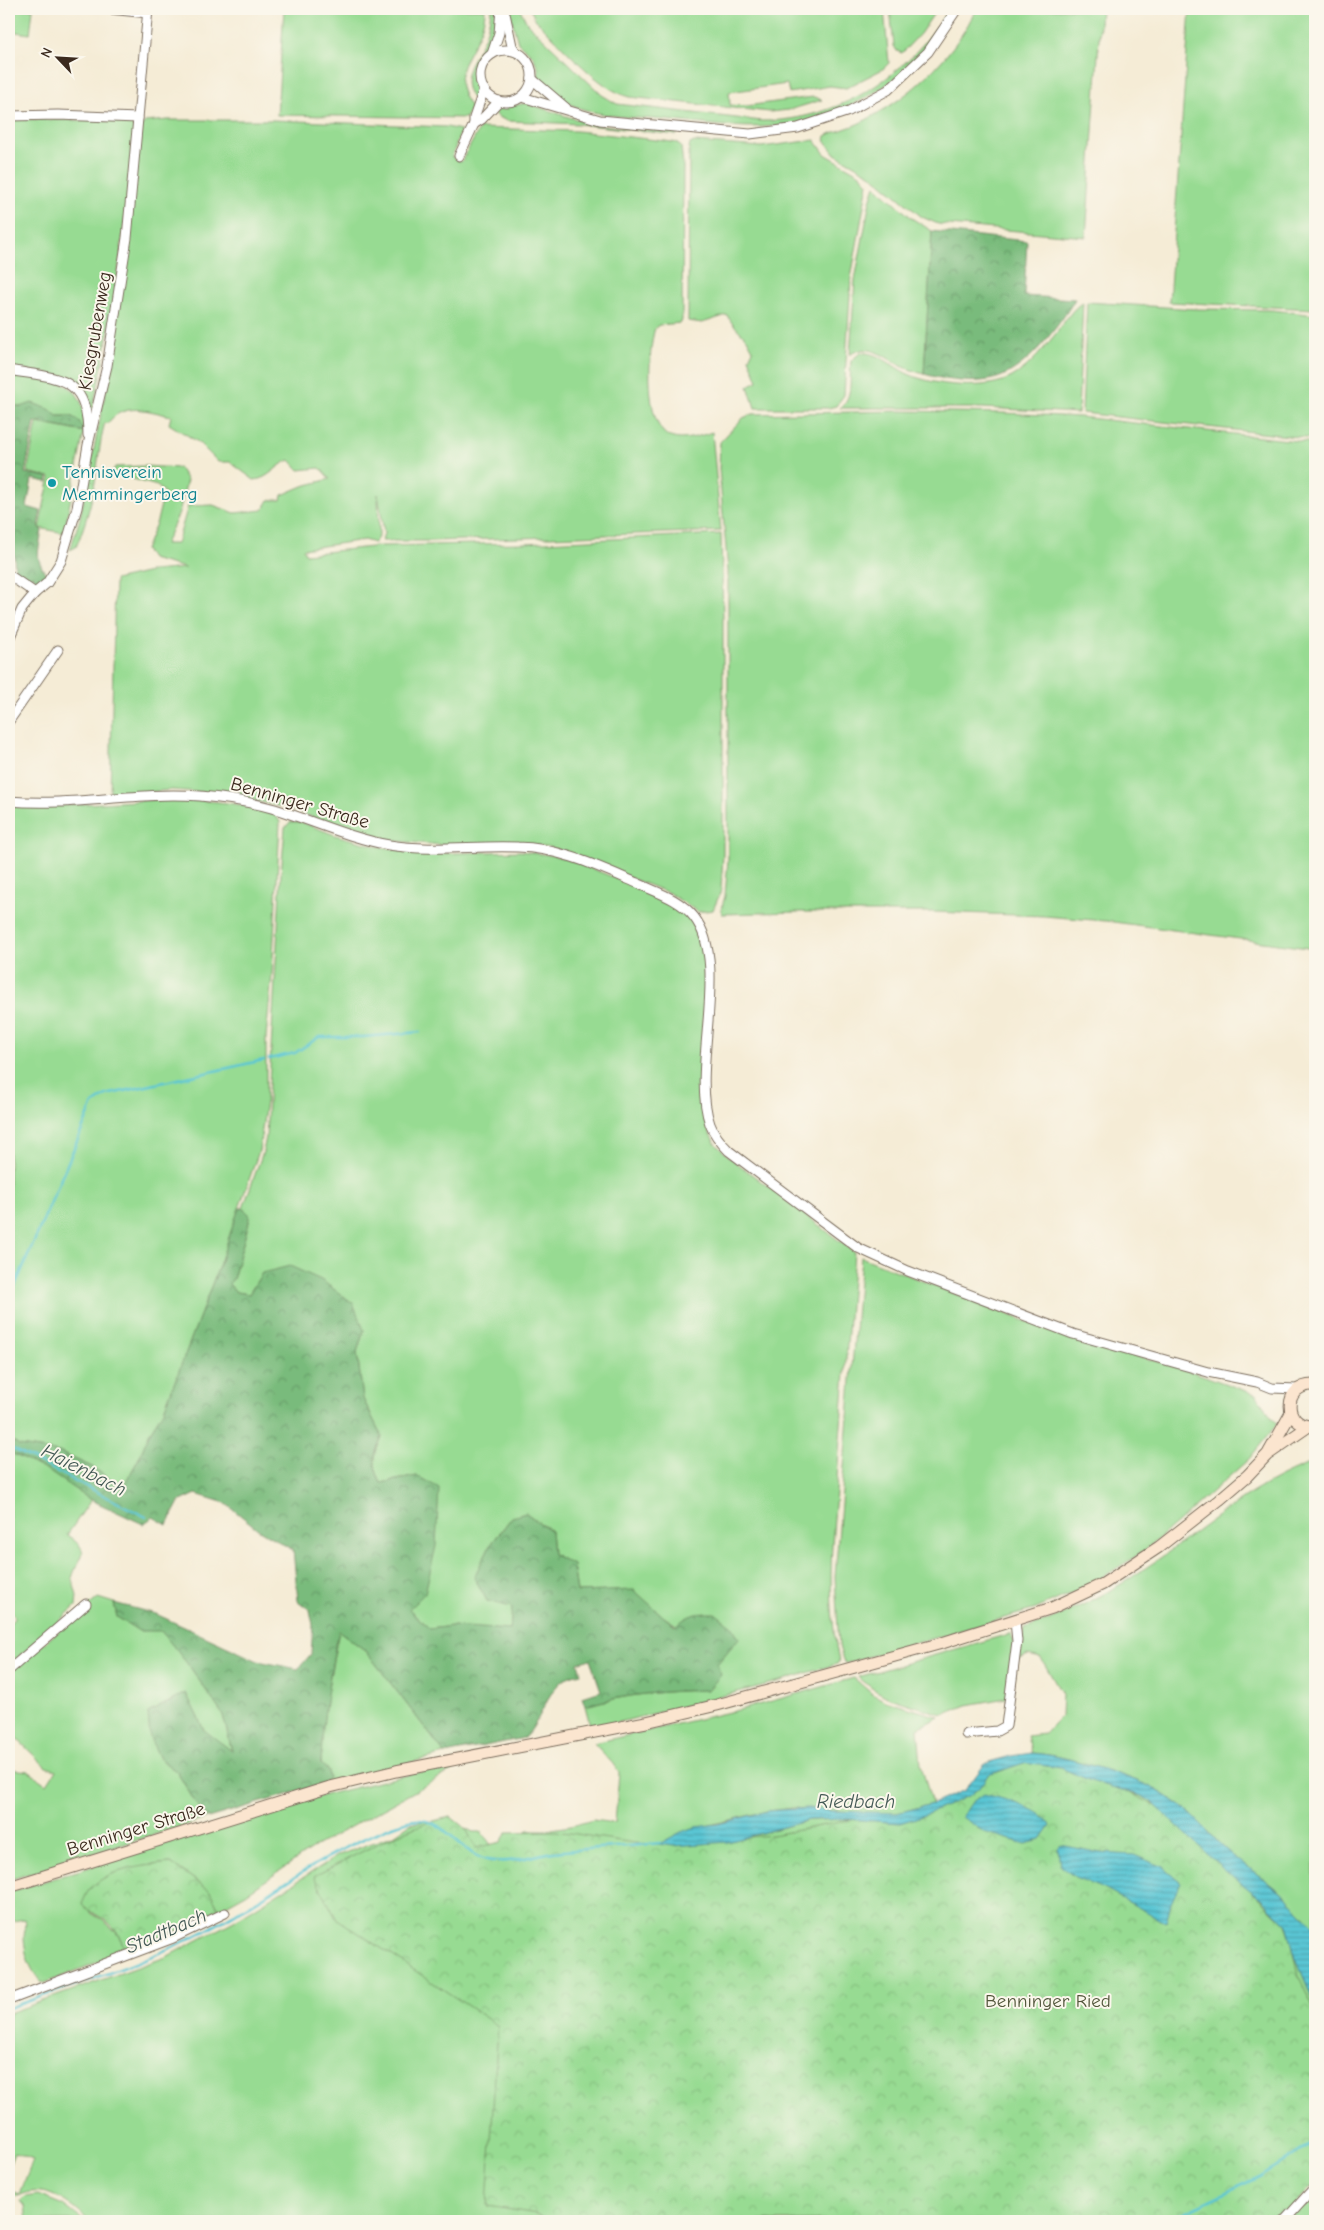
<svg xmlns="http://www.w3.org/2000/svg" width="1324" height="2230" font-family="'Comic Neue',sans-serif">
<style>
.grass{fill:#97db92;stroke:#698258}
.forest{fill:url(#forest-crowns);stroke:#5a724d}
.park{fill:url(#park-crowns);stroke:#698258}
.water{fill:url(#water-rules);stroke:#4a7879}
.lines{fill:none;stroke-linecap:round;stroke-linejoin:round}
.stream{stroke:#5ac6d4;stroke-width:2.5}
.street-casing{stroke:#7c6e5e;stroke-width:11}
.secondary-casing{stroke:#7c6e5e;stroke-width:13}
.street{stroke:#fff;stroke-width:9}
.secondary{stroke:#fbe5cf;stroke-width:11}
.culture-dot{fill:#0f9aa8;stroke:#fbf7ec;stroke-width:2}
.labels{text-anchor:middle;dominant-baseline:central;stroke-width:4;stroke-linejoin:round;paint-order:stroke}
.street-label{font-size:19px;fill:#3b2a1e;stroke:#fbf7ec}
.culture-label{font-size:19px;fill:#0d838f;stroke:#fbf7ec;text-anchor:start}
.park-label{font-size:19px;fill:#52563b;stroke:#fbf7ec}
.water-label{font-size:20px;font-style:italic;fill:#445955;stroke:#fbf7ec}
</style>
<defs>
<pattern id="forest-crowns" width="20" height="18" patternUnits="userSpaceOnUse" patternTransform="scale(1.25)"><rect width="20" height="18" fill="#79bb7c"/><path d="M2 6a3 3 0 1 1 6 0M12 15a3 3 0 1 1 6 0" fill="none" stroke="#649865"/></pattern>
<pattern id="park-crowns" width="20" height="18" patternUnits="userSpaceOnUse" patternTransform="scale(1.25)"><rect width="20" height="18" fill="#97db92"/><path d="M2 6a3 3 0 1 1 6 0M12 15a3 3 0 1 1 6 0" fill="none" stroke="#83bc7d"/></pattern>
<pattern id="water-rules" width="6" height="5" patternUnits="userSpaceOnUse" patternTransform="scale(1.25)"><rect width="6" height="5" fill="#5ac6d4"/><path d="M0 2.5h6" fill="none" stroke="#4ca1ab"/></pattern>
</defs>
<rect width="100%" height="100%" fill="#fbf7ec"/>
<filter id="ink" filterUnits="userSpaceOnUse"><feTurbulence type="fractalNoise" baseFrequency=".02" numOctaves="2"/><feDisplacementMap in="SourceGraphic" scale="10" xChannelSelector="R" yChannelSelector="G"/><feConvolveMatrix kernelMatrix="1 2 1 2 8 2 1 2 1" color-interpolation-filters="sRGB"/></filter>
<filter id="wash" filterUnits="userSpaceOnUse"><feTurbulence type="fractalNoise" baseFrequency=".0096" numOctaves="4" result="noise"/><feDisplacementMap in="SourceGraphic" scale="20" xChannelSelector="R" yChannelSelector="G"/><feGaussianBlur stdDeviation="1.12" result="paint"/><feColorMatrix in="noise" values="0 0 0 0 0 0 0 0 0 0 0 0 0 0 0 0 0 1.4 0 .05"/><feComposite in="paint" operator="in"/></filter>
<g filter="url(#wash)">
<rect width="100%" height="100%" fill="#f5ecd6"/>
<g class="grass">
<path d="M9 9H33L30 34 9 31Z"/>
<path d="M284 9H485C484 49 441 68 471 107L466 118 277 115Z"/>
<path d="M491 9H496C496 21 497 38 489 48 483 54 478 59 475 67 472 79 479 88 474 99L472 98C456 78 477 55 485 36 488 27 490 18 491 9Z"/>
<path d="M509 9H520L527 23 602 95 617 104 762 121C838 121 910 75 948 9H952C946 18 940 28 934 38 899 87 836 121 776 126 740 129 703 124 666 120 632 117 590 118 559 98 552 94 546 86 539 81L538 68 533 56 518 43Z"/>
<path d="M530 9H884L889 63 883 69 846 88 830 86 789 93 787 84 729 92 730 105 746 106 805 98 814 97 822 100 789 110 770 112 629 97C598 89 560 43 536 20Z"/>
<path d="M890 9H937L920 34 902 53 897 51 894 46Z"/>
<path d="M976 9H1101L1086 237 938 224 922 217 870 174 835 154 825 141 826 136C832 132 840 131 847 128 857 125 868 119 878 113 918 90 957 51 976 9Z"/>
<path d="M1190 9H1315V309L1169 302Z"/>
<path d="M526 103 572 118 599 125 676 132 677 135 579 124 507 121 498 117 495 113 496 109Z"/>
<path d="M9 119 122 121 131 123 134 129C125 226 114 324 90 419 89 411 88 401 84 393 72 372 30 372 9 368Z"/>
<path d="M168 120H273L447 127 461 130 452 157 461 162 480 128 577 131 665 141 678 143 681 147 683 164 682 320 681 323 659 325 655 328C648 350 644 426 670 437 683 442 700 436 712 432L721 531 433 541H382L384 533 378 494 379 536 374 543 364 540 303 549 306 554 381 546 523 543 721 534 723 620V854L721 891 713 910 698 912 669 893 550 847 520 843 442 845 395 841 343 828 286 808 227 794 172 790 110 795 115 580 154 571 185 568 151 559 145 550 157 521 164 492 157 486 112 473 115 467 145 466 179 468 187 480 179 513 165 544H177L188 506 213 505 235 513 263 510 269 500H281L282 495 303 486 330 479 320 468 299 470 290 460C276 465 269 479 254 480L230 462H218L198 442 169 424 171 416C148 411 124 401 107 424L105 422C99 444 98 465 94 488 90 508 84 528 76 547L70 550 80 518 107 384 142 125 145 122Z"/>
<path d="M815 140 825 154 860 174 868 183 851 278 844 395 836 406 828 408H755L748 386 758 381 749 358 753 350 747 339 732 323 727 315 702 323 688 321 689 148 690 144 694 142 761 147Z"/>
<path d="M875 186 913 219 932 231 924 374C916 372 909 369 901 366 886 358 867 341 850 355L855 280 870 201Z"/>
<path d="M1083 302 1078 413 983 408H840C854 397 849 377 851 361L860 353C877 351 893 367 908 374 934 386 987 391 1012 377 1030 367 1045 347 1058 331 1065 321 1072 309 1083 302Z"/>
<path d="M1087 302 1196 309 1273 310 1315 315V439L1082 413Z"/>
<path d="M9 373C34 377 73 375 82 405 84 413 84 423 85 432L71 416H57L49 409 21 407 9 404Z"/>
<path d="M902 411 1003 413 1080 417 1315 443V949L1106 921 1044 916 933 912H797L722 914 721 910 725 896 728 860V571L719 469 720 442 743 418 752 414Z"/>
<path d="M37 423 84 432 64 533 39 528 50 477 27 472Z"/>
<path d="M171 799C192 800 272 802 280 822L272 976 266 1037V1102L259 1151 219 1266 164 1410 150 1432 139 1458 123 1488 92 1467 59 1452 19 1446 9 1439V806H49Z"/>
<path d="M290 822H301L335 835 376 846 424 854 521 851 556 856 575 862 653 893 680 909 691 919 702 941 704 951 705 981 701 1092 709 1132 715 1143 729 1157 854 1252 832 1545C830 1584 831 1623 839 1662L837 1664 777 1682 593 1729 590 1725 585 1706C625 1694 667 1691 708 1690L717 1664 723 1655 664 1617 634 1591 577 1592 573 1565 553 1554 551 1531 526 1513 512 1517 489 1547 487 1601 512 1607 510 1631 452 1626 430 1629 409 1609 417 1476 381 1483C372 1464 373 1457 382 1437L363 1399 357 1352 364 1330 262 1273 249 1294 236 1292 229 1284 233 1279 249 1222V1214L243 1208 263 1152 266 1137 281 874 285 828Z"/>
<path d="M861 1257 1056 1333 1191 1371 1257 1395 1262 1404 1277 1424 1249 1459 1179 1521 1144 1551 1092 1584 1036 1609 846 1663 843 1660 839 1646 835 1577Z"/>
<path d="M9 1452 48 1471 91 1500 67 1535C94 1554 79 1554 72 1578L77 1596 76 1606 9 1665V1625L15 1617 9 1610Z"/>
<path d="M1315 1462V1929C1292 1898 1263 1879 1233 1856 1216 1842 1203 1824 1187 1811 1159 1788 1139 1781 1106 1770 1081 1762 1058 1755 1032 1753L1027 1736 1044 1734 1061 1716 1062 1694 1041 1658 1028 1655 1016 1661 1025 1629C1067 1614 1107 1595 1144 1569 1200 1532 1251 1484 1315 1462Z"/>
<path d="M98 1598 114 1603 117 1617 139 1631 161 1630 190 1667 223 1715 232 1751 204 1731 186 1693 148 1713 160 1759 177 1772 195 1802 208 1818 9 1880V1772L11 1769 28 1771 47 1784 56 1770 46 1767 9 1731V1673Z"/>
<path d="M339 1631 366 1651 445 1754 323 1784C317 1733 329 1681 339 1631Z"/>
<path d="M1009 1634H1011L1014 1641 1006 1698 967 1705 943 1715 887 1697 873 1689 858 1677Z"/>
<path d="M854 1678 871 1693 885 1701 939 1717 918 1728 921 1765 932 1804 897 1813 880 1814 793 1808 767 1811 681 1832 758 1834 809 1820 849 1819 889 1823 970 1795 988 1775 1024 1763 1142 1796 1152 1802 1246 1887 1264 1901 1287 1925 1296 1959 1315 2005V2184L1196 2221H89C74 2207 53 2189 31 2192 22 2193 18 2199 9 2195V2190L20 2194 33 2160 14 2153 9 2166V2013L166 1957 234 1921 339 1855 394 1835 410 1824 425 1821 453 1822 473 1832H481L493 1847 508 1846 528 1830H546L571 1826 593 1820 615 1823 619 1773 613 1764 594 1743 747 1708Z"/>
<path d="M464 1764 316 1846 246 1894 219 1909 209 1890 171 1863 151 1865 109 1875 89 1891 91 1913C110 1924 118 1931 126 1951L45 1983 41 1982C30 1969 25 1956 24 1938 24 1931 27 1926 25 1919L13 1921 9 1912V1892L321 1796 411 1774Z"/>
<path d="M1315 2190V2221H1287Z"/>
<path d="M38 2195 63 2205 84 2221H27L25 2206 21 2201 25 2197Z"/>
</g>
<g class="forest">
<path d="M932 231 1027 241 1024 296 1075 299C1060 325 1027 369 997 378 974 385 946 380 924 374Z"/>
<path d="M32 403 49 409 57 416H71L79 421 85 432 35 422 25 473 48 477 47 482 32 479 27 507 41 511 38 525 40 529 42 530C39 551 34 556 46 574L45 578 42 581H35L33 574 28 581H23L15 576 14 554 9 547V527L14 485 9 476V404L21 407Z"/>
<path d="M239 1208H243L249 1214V1222L233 1279 229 1284 236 1292 249 1294 262 1273 290 1266 321 1280 353 1303 364 1330 357 1352 363 1399 382 1437C373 1456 372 1463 381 1483L417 1476 439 1488 436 1546 425 1593 409 1609 430 1629 452 1626 510 1630 512 1607 487 1601 474 1577 489 1547 512 1517 526 1513 551 1531 553 1554 573 1565 577 1592 634 1590 664 1617 676 1626C689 1613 698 1613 715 1613L732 1626 739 1638 717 1664 721 1675 708 1690C667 1691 625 1694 585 1706L582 1697 601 1691 590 1659 578 1663 581 1673C577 1674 571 1675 566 1678 545 1691 542 1722 524 1738L445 1754 366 1651 339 1631C329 1675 322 1719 321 1764L328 1770 329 1778 323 1784 208 1818 195 1802 177 1772 160 1759 150 1738 148 1713 186 1693 204 1730 232 1751 223 1715 190 1667 161 1631H139L117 1617 114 1603 156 1614 258 1661 298 1669 311 1654 313 1625 310 1610 298 1601 293 1550 259 1530 225 1503 196 1494 179 1502 167 1525 153 1517 143 1524 91 1500 48 1471 9 1452V1439L19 1446 59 1452 92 1467 123 1488 139 1458 150 1432 164 1410 219 1266Z"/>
</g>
<g class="park">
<path d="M1023 1758 1077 1769 1116 1786 1170 1813 1286 1924 1292 1943 1299 1977 1315 2011V2183L1280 2221H551L537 2214 487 2206 498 2026 336 1918 314 1876C356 1856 406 1825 451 1817L466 1829 476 1848 501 1842 507 1832 556 1831 634 1843 680 1845 694 1841 773 1835 861 1818H913L948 1805 986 1775 1004 1770 1005 1760Z"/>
<path d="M171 1863 209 1890 219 1909 179 1930 126 1951C122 1942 117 1930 109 1923 100 1916 91 1913 82 1904 84 1900 86 1894 89 1890 108 1868 144 1866 171 1863Z"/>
</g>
<g class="water">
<path d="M1032 1753C1058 1755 1081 1762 1106 1770 1139 1781 1159 1788 1187 1811 1203 1824 1216 1842 1233 1856 1263 1879 1292 1898 1315 1929V2005L1296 1959 1287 1925 1264 1901 1223 1869 1152 1802 1142 1796 1091 1781 1061 1768 1024 1763 988 1775 979 1788 970 1795 928 1814 900 1823 849 1819 809 1820 728 1842 674 1846 659 1844 681 1832 696 1827 718 1824 767 1811 808 1808 832 1811 897 1813 932 1804 965 1790 984 1765 989 1762 1011 1756Z"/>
<path d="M984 1794C1001 1798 1044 1809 1051 1826L1041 1840 1025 1844 984 1832 962 1817 972 1802Z"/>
<path d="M1061 1845 1101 1853 1134 1855 1163 1867 1181 1882 1171 1903 1166 1922 1102 1888 1075 1877 1060 1866 1058 1848Z"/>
</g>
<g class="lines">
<g class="stream">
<path d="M269 1059 295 1053 319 1037H363L420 1032"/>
<path d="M9 1300 93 1104 106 1095 264 1060"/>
<path d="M9 1447 146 1517"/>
<path d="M9 2008C69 1986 132 1968 189 1939 252 1909 306 1864 370 1836 383 1830 401 1821 416 1820 445 1818 461 1854 487 1860 509 1865 533 1855 554 1852 589 1848 625 1847 660 1843"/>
<path d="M1165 2221 1261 2176 1315 2142"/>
</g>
</g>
</g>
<g filter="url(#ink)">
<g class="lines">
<g class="street-casing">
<g id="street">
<path d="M109 9 148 13"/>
<path d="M504 9 512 46 516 52"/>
<circle cx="506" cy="76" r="26"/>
<path d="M492 54 499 33 501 9"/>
<path d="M532 79 566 108"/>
<path d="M522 97 600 120 750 134 798 128 849 111 888 90 928 52 957 9"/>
<path d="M9 116 58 115 138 118"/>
<path d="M474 124 482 119 499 101"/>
<path d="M459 156 474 124V118L484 89"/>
<path d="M9 370C57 379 88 374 88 435"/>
<path d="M9 575 35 593"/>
<path d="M9 639 22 609 35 593 47 583 61 561 77 508 88 445 107 366 127 238 148 9"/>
<path d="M9 721 58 650"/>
<path d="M9 801C73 807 136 791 200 796 225 798 251 802 275 809 313 821 350 838 389 845 433 852 475 845 518 847 560 848 599 867 637 883 656 892 680 899 694 917 731 964 690 1068 710 1124 714 1135 721 1143 729 1151L858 1248 908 1271 1073 1334 1208 1372 1257 1382 1272 1388 1297 1389"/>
<path d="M9 1670 86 1604"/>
<path d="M966 1734 997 1731 1006 1726 1017 1641 1015 1621"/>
<path d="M9 2000 173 1938 225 1913"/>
<path d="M1284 2221 1315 2187"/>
</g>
</g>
<g class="secondary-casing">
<g id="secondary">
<path d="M1314 1426C1282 1428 1282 1383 1315 1385"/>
<path d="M1269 1452 1291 1413"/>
<path d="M9 1887 330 1787 396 1771 646 1722 717 1705 942 1643 1052 1608 1103 1584 1159 1547 1219 1500 1247 1476 1267 1455 1309 1426"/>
</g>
</g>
<use href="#street" class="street"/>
<use href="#secondary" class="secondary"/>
</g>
</g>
<circle class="culture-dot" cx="52" cy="483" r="5"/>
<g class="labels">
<g class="street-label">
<text transform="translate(95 331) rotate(-80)">Kiesgrubenweg</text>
<text transform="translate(300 803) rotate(16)">Benninger Straße</text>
<text transform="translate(136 1829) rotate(-17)">Benninger Straße</text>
</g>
<g class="culture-label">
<text x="62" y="472">Tennisverein<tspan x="62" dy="22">Memmingerberg</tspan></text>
</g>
<g class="park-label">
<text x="1048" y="2001">Benninger Ried</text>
</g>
<g class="water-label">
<text transform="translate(84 1470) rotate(27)">Haienbach</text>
<text x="856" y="1801">Riedbach</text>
<text transform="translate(166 1931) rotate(-23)">Stadtbach</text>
</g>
</g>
<rect width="1324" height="2230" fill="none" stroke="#fbf7ec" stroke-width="30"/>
<g transform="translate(58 58) rotate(295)" stroke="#fbf7ec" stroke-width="4" paint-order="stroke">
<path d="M0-4L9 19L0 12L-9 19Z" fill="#3b2a1e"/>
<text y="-8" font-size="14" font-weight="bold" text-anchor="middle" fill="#3b2a1e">N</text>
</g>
</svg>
